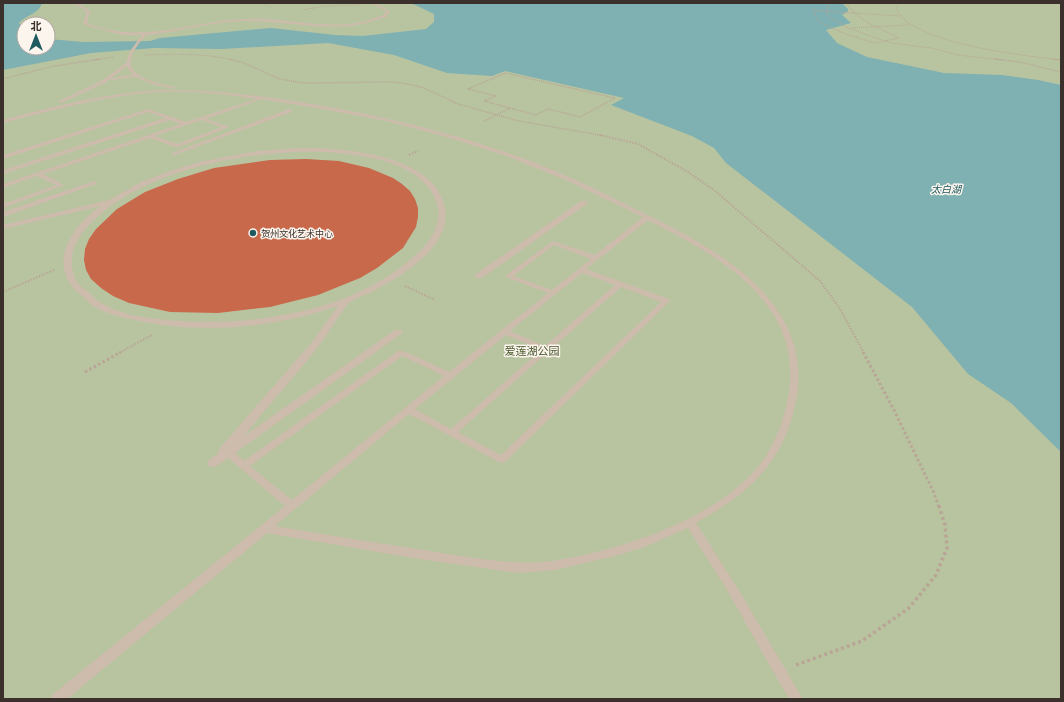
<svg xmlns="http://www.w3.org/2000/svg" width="1064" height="702" font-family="Quicksand,'Noto Sans SC',sans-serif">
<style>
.green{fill:#b8c4a0;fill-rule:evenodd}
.water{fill:#7fb0b2}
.building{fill:#c8694b}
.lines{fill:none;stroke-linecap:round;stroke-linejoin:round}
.path-far4{stroke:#b9a596;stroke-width:1;stroke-dasharray:1 1;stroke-linecap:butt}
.path-far3{stroke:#b9a596;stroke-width:1.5;stroke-dasharray:1 1;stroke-linecap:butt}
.path-far2{stroke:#b9a596;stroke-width:2;stroke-dasharray:1.5 1.5;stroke-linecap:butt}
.path-far1{stroke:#b9a596;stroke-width:3;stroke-dasharray:2.5 2.5;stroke-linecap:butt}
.path{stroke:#b9a596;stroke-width:3.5;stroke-dasharray:3 3;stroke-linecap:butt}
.service{fill:#cdbbac;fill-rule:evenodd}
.pedestrian{fill:#cdbbac;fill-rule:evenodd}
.poi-dot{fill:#1f5a5e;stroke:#fbf5ee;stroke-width:1.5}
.labels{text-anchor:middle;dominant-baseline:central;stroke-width:3;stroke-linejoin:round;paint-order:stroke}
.far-poi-label{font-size:9px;fill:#3b302b;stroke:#fbf5ee;text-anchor:start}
.far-water-label{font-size:10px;font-style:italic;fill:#1f5a5e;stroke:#fbf5ee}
.park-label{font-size:11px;fill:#4a5a2e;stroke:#fbf5ee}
</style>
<rect width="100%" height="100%" fill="#f4ebe1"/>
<path class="green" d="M3 3H1061V699H3ZM24 24H48V48H24Z"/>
<path class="water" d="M3 3H42C39 14 26 15 19 23L24 29V48H48V39L84 42 150 41 160 38 271 28 335 35 363 36 426 29 434 22V14L411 3H839L843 4 848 9V11L842 15 851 23 826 30 837 43 867 57 944 73 1002 75 1038 80 1061 85V452L1011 403 968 374 912 307 726 163 714 148 692 136 611 105 624 98 505 71 492 76 447 73 394 55 328 43 222 49 154 48 91 53 3 70Z"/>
<path class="building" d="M306 159 339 161 369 168 393 178 402 184 410 191 415 199 418 208V217L416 227 403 248 377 268 360 278 318 295 270 307 218 313 170 312 129 303 113 296 101 288 91 279 86 270 84 260 85 249 89 239 96 229 117 209 145 192 178 179 214 168 270 160Z"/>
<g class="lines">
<g class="path-far4">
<path d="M263 3 271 7"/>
<path d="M829 3 826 13 831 18 848 28 891 43 931 48 958 55 1003 60"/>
<path d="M846 3 854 13"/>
<path d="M847 3H867"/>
<path d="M899 3 896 9C899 13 902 18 906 21 940 46 1018 55 1061 60"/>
<path d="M302 10 325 6 359 5"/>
<path d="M813 10 854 13 870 24 899 38 875 43 846 34 821 23 817 19Z"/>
<path d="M854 13 900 16"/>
<path d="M851 28 910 25"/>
<path d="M145 55C174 54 204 53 233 60"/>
<path d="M94 60 114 57"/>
</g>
<g class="path-far3">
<path d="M229 59 244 63 280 79 303 83 392 82 408 84 424 88 458 104 519 121 605 136"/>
<path d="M994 59 1020 62 1061 72"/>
<path d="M1053 59 1061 60"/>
<path d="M3 79 49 67 100 59"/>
<path d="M496 96 468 89 505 73 615 98 580 117 548 109 536 115 510 108"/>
<path d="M484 121 510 108 484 101 496 96"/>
</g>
<g class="path-far2">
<path d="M600 135 638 144 688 172 714 190 820 281 840 309 864 353"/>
<path d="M409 155 418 151"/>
<path d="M405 286 435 300"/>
<path d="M3 292 54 270"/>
<path d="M119 353 152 335"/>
</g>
<g class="path-far1">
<path d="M863 352 894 410 934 493 939 507"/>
<path d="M85 372 121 352"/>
</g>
<path class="path" d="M796 665 862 641 909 608 936 575 947 548 945 525 939 506"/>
<g class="service">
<path d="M74 3H78L90 11 87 23C140 45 189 22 242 19 278 17 313 27 348 24 361 23 372 19 384 15L386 11 370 3H374L390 11 386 17C373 21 361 25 347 26 312 29 278 20 243 21 210 22 178 32 146 35 140 42 133 50 131 59 126 78 162 84 175 87V89L152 84 136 77 111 80 109 79 105 83 61 103 59 102V101L101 81 126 63 130 51 142 35H122L85 25 83 22 86 16V11ZM127 66 128 69 133 75 111 78Z"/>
<path d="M157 90C207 89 257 95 306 103 391 117 475 138 555 171 584 183 611 197 639 211 714 247 816 301 796 401 784 463 749 493 696 523L735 584 803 699H789L782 687 727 590 688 528 644 547 615 556 555 570 519 573 413 558 267 533 67 699H51L52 695 285 506 225 455 223 453 225 451C232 448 239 456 244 461L398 351H404L449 372 548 293 506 277 505 276 506 275 553 241 595 255 643 217 566 180 509 157 447 137 386 121 323 109 262 99 206 119 229 127 179 147H175L150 138 43 174 64 185 3 208V204L56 185 37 176 3 188V184L181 124 170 120 3 174V170L165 118 148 112 3 159V155L148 109 186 122 257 99C223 94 189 90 156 92 103 96 54 110 3 123V120C54 106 104 94 157 90ZM201 120 222 127 177 144 155 136ZM648 220C691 242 747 271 773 314 790 341 794 372 787 403 782 426 773 448 758 467 714 520 618 551 552 561 514 566 475 558 436 552 383 544 329 535 275 526L409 414 499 462 502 463 505 462 670 301 669 299 586 269ZM554 245 591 259 552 290 513 276ZM582 273 615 285 545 346 510 331ZM621 287 661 302 501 455 458 432ZM506 335 541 350 451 429 415 409ZM402 356 444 376 292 500 250 466Z"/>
</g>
<g class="pedestrian">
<path d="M289 109 292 111 291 112 175 155 170 154Z"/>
<path d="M298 148C339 147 432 154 444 204 449 223 441 239 428 253 412 269 391 282 371 292 364 296 354 298 349 303 337 316 329 333 318 347 294 377 268 406 244 436L395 330H401L403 332 401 334 217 466 213 467 209 466 207 463 209 460 219 453 218 451 220 448 312 342 338 306C273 328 202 335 135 320 121 317 107 314 95 307 89 304 86 299 81 295 72 288 66 280 64 268 60 243 82 219 101 206L3 229V225L109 200 141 182 170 171 199 162 258 151ZM293 152C336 151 426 154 438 207 441 223 432 239 421 250 357 314 244 329 158 319 139 317 116 313 100 302 95 299 91 294 87 291 81 287 78 284 75 278 67 259 74 241 88 226 137 174 224 156 293 152Z"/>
<path d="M94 181 96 182V184L3 217V212Z"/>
<path d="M581 201H587L588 203 482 278H476L475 276 476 274Z"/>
</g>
</g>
<circle class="poi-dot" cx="253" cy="233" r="4"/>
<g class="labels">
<g class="far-poi-label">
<text x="261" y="233">贺州文化艺术中心</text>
</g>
<g class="far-water-label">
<text x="946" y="189">太白湖</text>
</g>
<g class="park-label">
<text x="532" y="351">爱莲湖公园</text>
</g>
</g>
<rect width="1064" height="702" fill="none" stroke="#3b302b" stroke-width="8"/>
<g transform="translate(36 36)"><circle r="19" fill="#fbf5ee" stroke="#aea6a0"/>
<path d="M0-3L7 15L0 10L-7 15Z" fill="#1f5a5e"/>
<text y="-6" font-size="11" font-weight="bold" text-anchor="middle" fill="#3b302b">北</text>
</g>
</svg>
